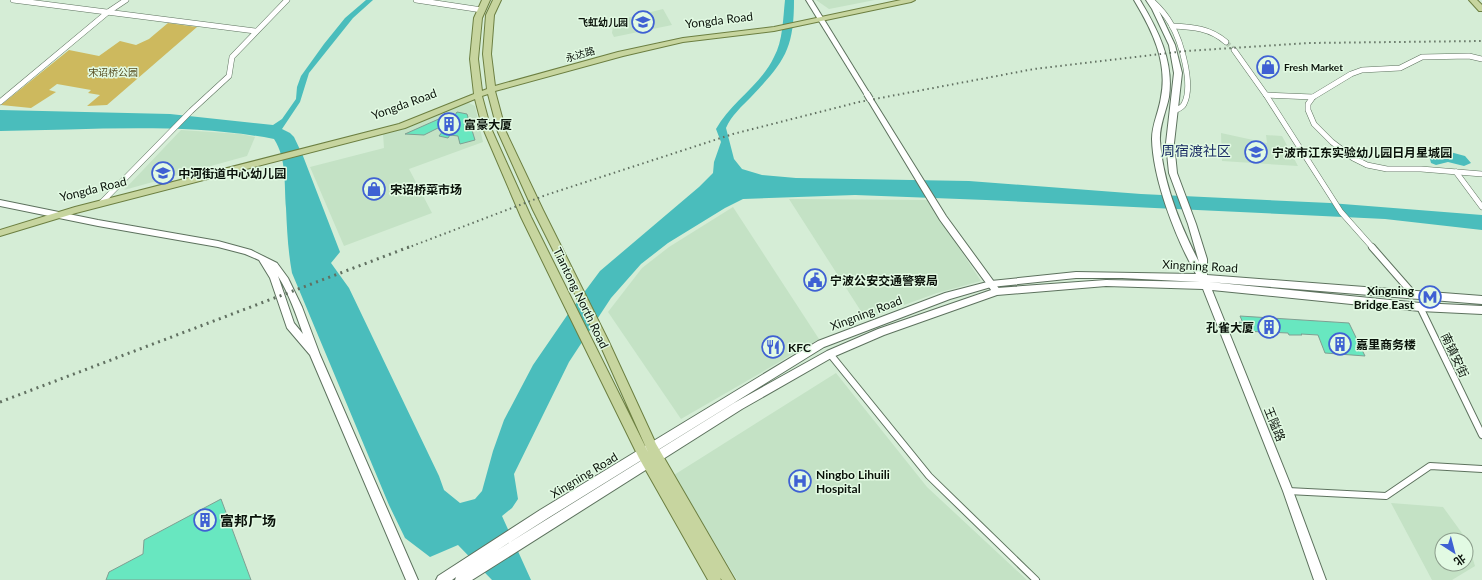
<svg xmlns="http://www.w3.org/2000/svg" width="1482" height="580" font-family="Lato,'Noto Sans SC',sans-serif">
<style>
.built{fill:#c4e2c5;fill-rule:evenodd}
.green{fill:#cdb95e}
.water{fill:#4abdbc}
.building{fill:#68e7c0;stroke:#7f9f92}
.lines{fill:none;stroke-linecap:round;stroke-linejoin:round}
.minor-tunnel{stroke:#b7ccb7;stroke-width:5;stroke-dasharray:5 2.5;stroke-linecap:butt}
.minor-far1-casing{stroke:#5d725e;stroke-width:6}
.minor-casing{stroke:#5d725e;stroke-width:8}
.tertiary-casing{stroke:#5d725e;stroke-width:2}
.secondary-casing{stroke:#5d725e;stroke-width:2}
.primary-casing{stroke:#6c7f41;stroke-width:2}
.minor-far1{stroke:#fff;stroke-width:5}
.minor{stroke:#fff;stroke-width:6}
.tertiary{fill:#fff;fill-rule:evenodd}
.secondary{fill:#fff;fill-rule:evenodd}
.primary{fill:#c7d59f;fill-rule:evenodd}
.rail-far1{stroke:#617061;stroke-width:2;stroke-dasharray:1.5 3.5;stroke-linecap:butt}
.rail{stroke:#617061;stroke-width:3;stroke-dasharray:2 4.5;stroke-linecap:butt}
.tertiary-bridge-casing{stroke:#5d725e;stroke-width:8;stroke-linecap:butt}
.tertiary-bridge{stroke:#fff;stroke-width:6}
.labels{text-anchor:middle;dominant-baseline:central;stroke-width:3;stroke-linejoin:round;paint-order:stroke}
.far-poi-label{font-size:10px;font-weight:bold;fill:#0a120a;stroke:#e2fae3;text-anchor:end}
.far-street-label{font-size:10px;fill:#0a120a;stroke:#e2fae3}
.far-park-label{font-size:10px;fill:#564d21;stroke:#e2fae3}
.street-label{font-size:12px;fill:#0a120a;stroke:#e2fae3}
.poi-label{font-size:12px;font-weight:bold;fill:#0a120a;stroke:#e2fae3;text-anchor:start}
.quarter-label{font-size:14px;fill:#1c2e65;stroke:#e2fae3}
.near-poi-label{font-size:14px;font-weight:bold;fill:#0a120a;stroke:#e2fae3;text-anchor:start}
</style>
<rect width="100%" height="100%" fill="#d5edd6"/>
<g class="built">
<path d="M816 0H875L829 9Z"/>
<path d="M663 9 672 25 614 37 612 33 613 26 619 20Z"/>
<path d="M469 103 475 106 483 142 409 169 432 213 344 246 310 167 384 148 383 134 419 123 461 104Z"/>
<path d="M181 130 241 134 255 137 247 156 124 190Z"/>
<path d="M1221 133 1267 143 1266 135 1282 136 1298 166 1222 161Z"/>
<path d="M789 199 927 200 981 281 937 293 866 319Z"/>
<path d="M733 207 819 339 681 419 608 312 642 268 669 247Z"/>
<path d="M836 373 927 487 1027 580H737L674 475Z"/>
<path d="M1391 503 1443 507 1467 540 1475 566 1452 580H1432ZM1442 540H1466V564H1442Z"/>
</g>
<path class="green" d="M168 23 197 27 107 105 87 106 100 95 88 93 91 90 57 84 49 90 56 92 31 108 1 105 69 50 99 56 120 41 136 45 149 39Z"/>
<g class="water">
<path d="M366 0H373L353 18 309 73 300 102 282 129 290 133 294 137 303 156 340 252 331 263 349 288 439 476 444 490 460 503 475 499 482 491 493 451 504 420 533 365 568 314 600 271 699 187 713 173 714 162 721 142 716 129C731 102 761 85 774 57 783 41 783 18 785 0H794C794 50 784 62 751 97 742 106 731 116 726 128L734 159 742 169 762 175 796 178 969 181 1141 194 1330 203 1482 215V230L1385 219 986 200 855 195 743 199 725 208 668 243 641 264 611 298 569 362 514 474 518 499 512 508 502 516 531 580H492L458 545 430 557 405 538 389 505 292 273C288 251 287 230 286 208 284 185 287 159 274 139 186 122 90 130 0 131V110L170 114 273 125 282 119 296 99 297 87 301 76 324 44 345 18Z"/>
<path d="M1439 149 1465 156 1471 163 1464 166 1448 162 1436 165 1431 163 1429 155 1430 151H1434Z"/>
</g>
<g class="building">
<path d="M457 112 467 114 475 140 460 144 458 136 450 135 448 138 439 136 450 122 424 135 405 134 450 114 455 115Z"/>
<path d="M1240 316 1349 323 1365 356 1325 353 1318 335 1301 334 1302 335H1289L1288 333 1242 331 1239 322 1243 323Z"/>
<path d="M221 499 251 580H106L109 572 143 554 144 540Z"/>
</g>
<g class="lines">
<path class="minor-tunnel" d="M1226 42 1234 50"/>
<g class="minor-far1-casing">
<g id="minor-far1">
<path d="M13 0 255 31"/>
<path d="M416 0 482 10"/>
<path d="M1151 0C1159 7 1166 15 1171 24 1181 41 1194 85 1184 104 1182 108 1178 109 1174 111"/>
<path d="M1172 26C1193 27 1210 28 1226 42"/>
<path d="M1234 50 1266 95 1341 212 1373 248"/>
<path d="M1482 59 1469 56 1422 57 1400 68 1362 70 1351 74 1313 97 1308 104V110L1314 124 1332 142 1353 158 1367 165 1387 169H1421L1482 174"/>
<path d="M1266 95 1313 97"/>
<path d="M0 102 108 12 126 0"/>
<path d="M1456 172 1482 207"/>
<path d="M101 203 191 111 229 76 232 57 287 0"/>
</g>
</g>
<g class="minor-casing">
<g id="minor">
<path d="M1372 247 1414 295"/>
<path d="M1420 307 1482 435"/>
<path d="M830 354 929 476 1036 580"/>
<path d="M1288 491 1386 496 1430 466 1482 469"/>
</g>
</g>
<g class="tertiary-casing">
<g id="tertiary">
<path d="M806 0H812L870 94 869 95H865L864 94Z"/>
<path d="M870 97 873 99 946 216 1000 290 1001 292 1000 294H994L940 220 867 99Z"/>
</g>
</g>
<g class="secondary-casing">
<g id="secondary">
<path d="M1134 0H1140C1158 30 1174 61 1169 97 1166 112 1159 126 1160 141 1163 183 1180 225 1199 262L1188 224 1169 173 1166 143 1174 73 1169 45 1152 9 1146 0H1152L1158 9 1175 45 1182 73 1174 143 1177 173 1196 224 1207 259V275L1482 296V304L1209 282 1420 303 1482 306V314L1420 311 1212 290 1293 491 1326 580H1314L1283 491 1203 289 1106 286 997 295 884 335 833 357 742 409 472 580H455L456 577 452 580H436L438 576 540 510 818 341 945 293 991 281 1076 272 1196 274C1176 239 1153 180 1152 139 1152 124 1159 112 1161 97 1168 62 1152 30 1134 0ZM1076 278H1122L1200 282 1106 280 997 288 878 329 827 351 734 403 496 551 548 518 824 347 950 299 991 287Z"/>
<path d="M0 200 98 220 218 241 251 250 277 263 288 278 302 307 320 355 418 580H406L310 355 287 328 270 278 259 260 245 254 218 247 98 226 0 206ZM278 276C289 294 296 314 303 334L294 323Z"/>
</g>
</g>
<g class="primary-casing">
<g id="primary">
<path d="M482 0H490L482 18 478 59 482 91 487 89 483 54 486 15 493 0H501L494 15 491 54 495 86 618 52 683 38 774 27 901 0H915L911 2 774 31 683 42 623 56 495 91 506 132 543 210 608 340 656 444 735 580H722L720 578 721 580H708L639 458 557 291 521 217 482 126 475 99 405 128 76 213 0 236V230L75 207 399 124 474 94 470 59 474 18ZM488 94 498 132 533 210 598 340 648 452 531 217 490 126 482 96Z"/>
<path d="M1469 0H1477L1482 5V11H1479Z"/>
</g>
</g>
<use href="#minor-far1" class="minor-far1"/>
<use href="#minor" class="minor"/>
<use href="#tertiary" class="tertiary"/>
<use href="#secondary" class="secondary"/>
<use href="#primary" class="primary"/>
<path class="rail-far1" d="M407 248 546 195 733 134 859 102 1034 69 1186 51 1309 43 1482 41"/>
<path class="rail" d="M0 402 409 247"/>
<g class="tertiary-bridge-casing">
<path id="tertiary-bridge" d="M867 94 870 99"/>
</g>
<use href="#tertiary-bridge" class="tertiary-bridge"/>
</g>
<defs>
<g id="school-ring" transform="scale(1.15)"><circle r="9.5" fill="#e2fae3" stroke="#3f61d3" stroke-width="1.5"/><path d="M0-5L7-2L0 1L-7-2ZM-4 1L0 2.5L4 1V4Q0 6-4 4Z" fill="#3f61d3"/></g>
<g id="shop-ring" transform="scale(1.15)"><circle r="9.5" fill="#e2fae3" stroke="#3f61d3" stroke-width="1.5"/><path d="M-5-2.5h2.3a2.7 3.5 0 0 1 5.4 0H5L5.5 6h-11ZM-1.5-2.5h3a1.5 2.3 0 0 0-3 0Z" fill="#3f61d3"/></g>
<g id="building-ring" transform="scale(1.15)"><circle r="9.5" fill="#e2fae3" stroke="#3f61d3" stroke-width="1.5"/><path d="M-4-6H4V6H1V3H-1V6H-4ZM-2.5-4.3h1.7v1.8h-1.7ZM.8-4.3h1.7v1.8H.8ZM-2.5-1h1.7V.8h-1.7ZM.8-1h1.7V.8H.8Z" fill="#3f61d3"/></g>
<g id="civic-ring" transform="scale(1.15)"><circle r="9.5" fill="#e2fae3" stroke="#3f61d3" stroke-width="1.5"/><path d="M-.6-6.5H3V-4.5H.6V-3L4-1V1h2V6H-6V1h2V-1L-.6-3ZM-1.2 2.5V6h2.4V2.5Z" fill="#3f61d3"/></g>
<g id="metro-ring" transform="scale(1.15)"><circle r="9.5" fill="#e2fae3" stroke="#3f61d3" stroke-width="1.5"/><path d="M-5.5 5V-5H-3L0 0L3-5H5.5V5H3V-.5L0 4L-3-.5V5Z" fill="#3f61d3"/></g>
<g id="restaurant-ring" transform="scale(1.15)"><circle r="9.5" fill="#e2fae3" stroke="#3f61d3" stroke-width="1.5"/><path d="M-5-6h1v4h1v-4h1v4h1v-4h1v5L-1.5 .5V6h-2V.5L-5-1ZM5-6V6H3V1.5H1.5Q1.5-4 5-6Z" fill="#3f61d3"/></g>
<g id="hospital-ring" transform="scale(1.15)"><circle r="9.5" fill="#e2fae3" stroke="#3f61d3" stroke-width="1.5"/><path d="M-5-5h3v3.5h4V-5h3V5h-3V1.5h-4V5h-3Z" fill="#3f61d3"/></g>
</defs>
<g fill-rule="evenodd">
<use href="#school-ring" x="643" y="22"/>
<use href="#shop-ring" x="1268" y="67"/>
<use href="#building-ring" x="449" y="124"/>
<use href="#school-ring" x="1256" y="152"/>
<use href="#school-ring" x="163" y="173"/>
<use href="#shop-ring" x="374" y="189"/>
<use href="#civic-ring" x="815" y="280"/>
<use href="#metro-ring" x="1430" y="297"/>
<use href="#building-ring" x="1269" y="327"/>
<use href="#building-ring" x="1340" y="344"/>
<use href="#restaurant-ring" x="773" y="347"/>
<use href="#hospital-ring" x="800" y="481"/>
<use href="#building-ring" x="205" y="520"/>
</g>
<g class="labels">
<g class="far-poi-label">
<text x="628" y="22">飞虹幼儿园</text>
<text x="1284" y="67" text-anchor="start">Fresh Market</text>
</g>
<g class="far-street-label">
<text transform="translate(580 54) rotate(-16)">永达路</text>
</g>
<g class="far-park-label">
<text x="113" y="72">宋诏桥公园</text>
</g>
<g class="street-label">
<text transform="translate(719 20) rotate(-7)">Yongda Road</text>
<text transform="translate(404 104) rotate(-20)">Yongda Road</text>
<text transform="translate(93 189) rotate(-14)">Yongda Road</text>
<text transform="translate(1200 266) rotate(3)">Xingning Road</text>
<text transform="translate(581 298) rotate(64)">Tiantong North Road</text>
<text transform="translate(866 313) rotate(-21)">Xingning Road</text>
<text transform="translate(1455 355) rotate(65)">南镇安街</text>
<text transform="translate(1275 424) rotate(68)">王隘路</text>
<text transform="translate(584 475) rotate(-31)">Xingning Road</text>
</g>
<g class="poi-label">
<text x="464" y="124">富豪大厦</text>
<text x="1272" y="152">宁波市江东实验幼儿园日月星城园</text>
<text x="178" y="173">中河街道中心幼儿园</text>
<text x="390" y="189">宋诏桥菜市场</text>
<text x="830" y="280">宁波公安交通警察局</text>
<text x="1414" y="290" text-anchor="end">Xingning<tspan x="1414" dy="14">Bridge East</tspan></text>
<text x="1254" y="327" text-anchor="end">孔雀大厦</text>
<text x="1356" y="344">嘉里商务楼</text>
<text x="788" y="347">KFC</text>
<text x="816" y="474">Ningbo Lihuili<tspan x="816" dy="14">Hospital</tspan></text>
</g>
<g class="quarter-label">
<text x="1196" y="150">周宿渡社区</text>
</g>
<g class="near-poi-label">
<text x="220" y="520">富邦广场</text>
</g>
</g>
<g transform="translate(1454 552) rotate(144)"><circle r="19" fill="#e2fae3" stroke="#8c9d8c"/>
<path d="M0-3L7 15L0 10L-7 15Z" fill="#3f61d3"/>
<text y="-6" font-size="11" font-weight="bold" text-anchor="middle" fill="#0a120a">北</text>
</g>
</svg>
